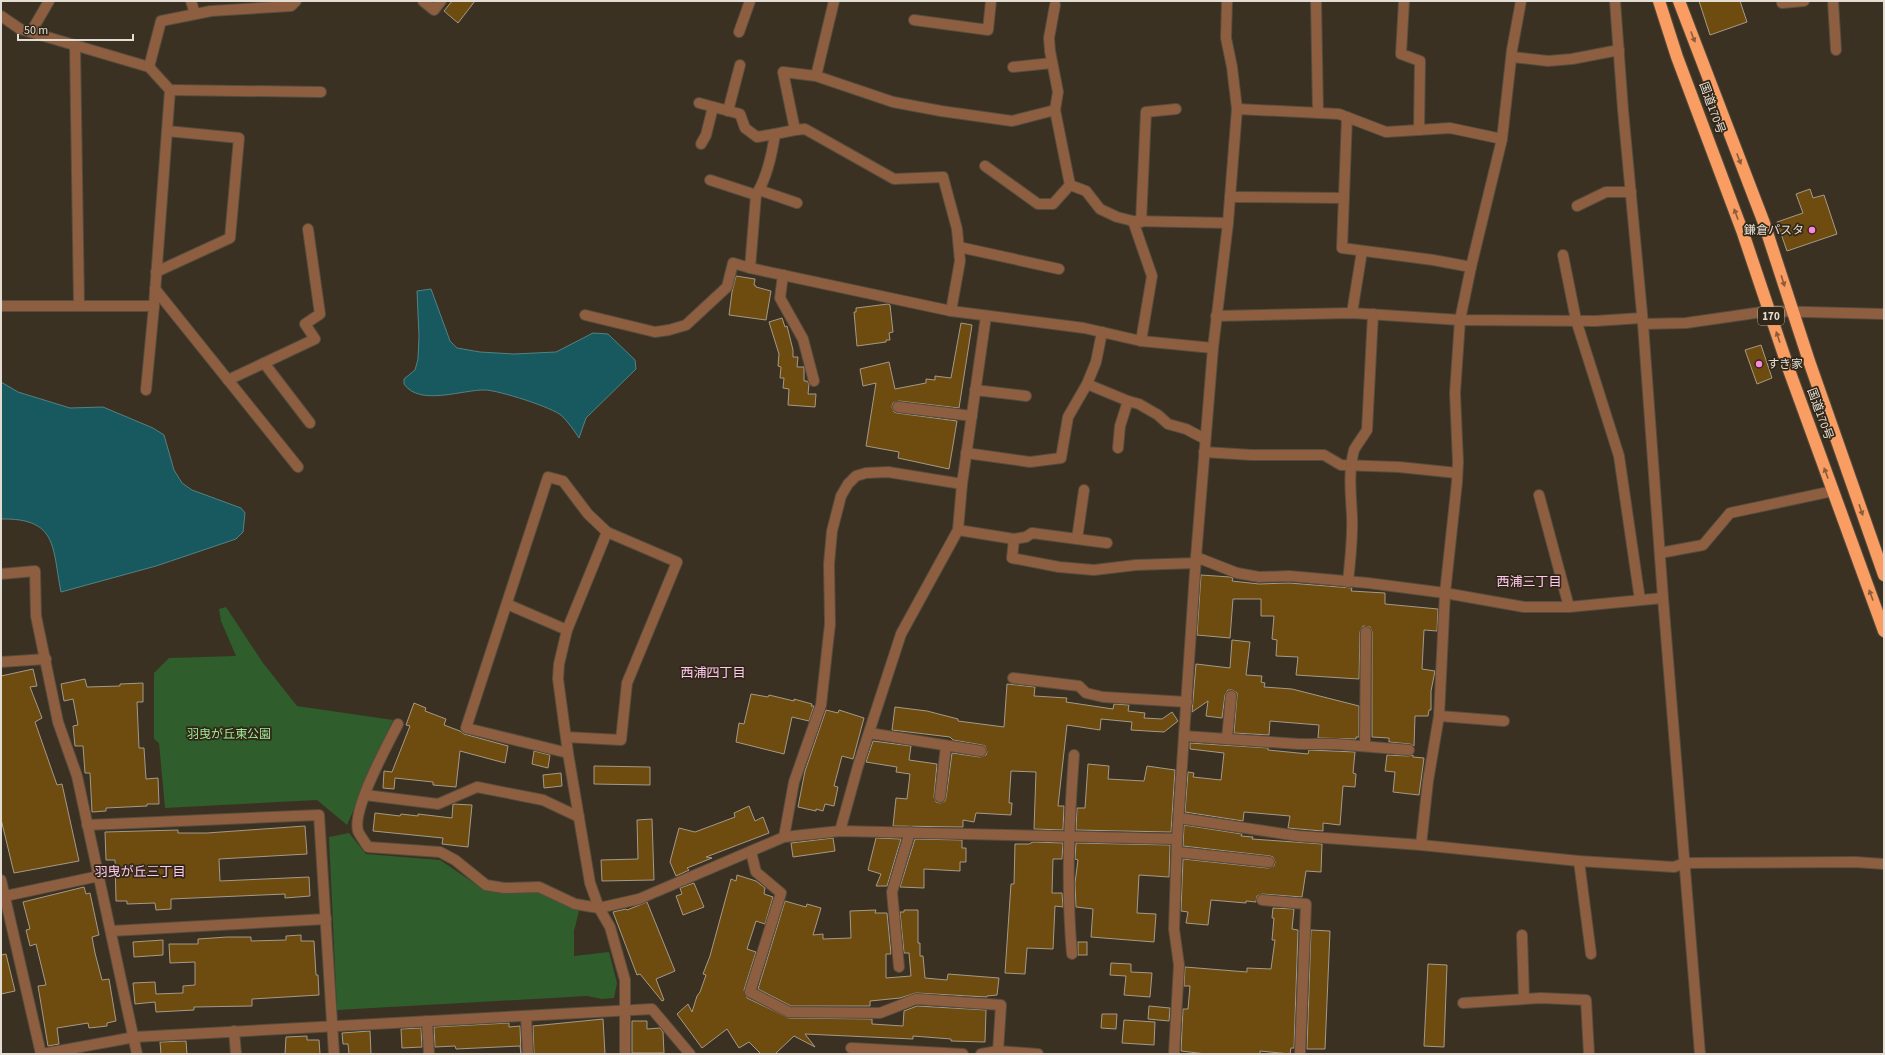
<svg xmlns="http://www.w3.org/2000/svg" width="1885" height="1055" font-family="'Source Sans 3','Noto Sans JP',sans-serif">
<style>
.green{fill:#2f5d2b}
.water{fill:#17595f;stroke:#548182}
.building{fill:#6e4c0f;stroke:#a59988}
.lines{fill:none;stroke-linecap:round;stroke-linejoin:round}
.minor-casing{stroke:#564d3e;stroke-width:12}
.highway-casing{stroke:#564d3e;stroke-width:14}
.minor{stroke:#8e5e41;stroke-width:10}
.highway{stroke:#fa9d63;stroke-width:12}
.oneway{fill:#8b5c3a}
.poi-dot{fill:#fd86e2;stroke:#312719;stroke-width:1.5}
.labels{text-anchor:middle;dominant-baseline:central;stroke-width:3.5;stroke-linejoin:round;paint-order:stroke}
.shield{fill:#312719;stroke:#aea69b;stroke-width:1}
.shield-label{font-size:11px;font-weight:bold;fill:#e3ddd3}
.street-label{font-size:12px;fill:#e3ddd3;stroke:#312719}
.poi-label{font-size:12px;fill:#e3ddd3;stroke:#312719;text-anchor:end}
.park-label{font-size:12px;fill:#9eeb96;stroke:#312719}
.neighbourhood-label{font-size:13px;fill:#fec8ef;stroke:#312719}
</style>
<rect width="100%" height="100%" fill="#3b3122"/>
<g class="green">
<path d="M226 607 263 663 297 706 393 720 347 825 317 800 165 808 159 743 154 739V673L169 658 236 656 221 621 219 609Z"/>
<path d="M349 833 366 854 440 860 483 889 506 893 538 891 579 911 574 931V956L609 952 617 983 614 998 602 999 587 996 337 1010 329 837Z"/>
</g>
<g class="water">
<path d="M431 289 450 341 457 348 480 352 514 354 556 352 593 333 608 334 635 360 636 369 586 418 579 438C574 430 568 422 562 416 552 407 500 391 486 390 463 389 420 407 404 384V379L415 370 418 359 419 336 417 291Z"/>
<path d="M1 382 18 392 70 408 103 407 153 428 164 435 174 470 182 483 192 490 241 508 245 513 243 532 236 539 156 566 61 592C52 547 58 518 1 519Z"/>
</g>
<g class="building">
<path d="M452 1H475L458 23 444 11Z"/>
<path d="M1699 1H1740L1747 22 1710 35Z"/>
<path d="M1810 189 1813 198 1824 195 1837 234 1787 251 1777 222 1803 213 1796 194Z"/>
<path d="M736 276 755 279 754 285 756 286V287L771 291 766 320 729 315 732 292Z"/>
<path d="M888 304 890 305 893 332 889 333 890 340H886V342L857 346 854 312H856V308Z"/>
<path d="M782 318 785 327 787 326 793 350V357H798L797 367H804V381H807L809 384 808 394H816L815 407 788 405 789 389 783 388 784 378H780L781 367 778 366 779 354 769 322Z"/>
<path d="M961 323 972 325 959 408 899 401 893 403 892 407 894 412 897 413 957 421 949 469 898 458 899 452 866 446 876 383 863 386 860 369 889 362 895 389 926 383V379L935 380V376L951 378Z"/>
<path d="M1761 345 1772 378 1757 384 1745 350Z"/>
<path d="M1201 575 1230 577 1233 578 1232 581 1259 584 1289 583 1352 588 1351 591 1385 593V604L1438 609 1437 631 1424 630 1422 669 1435 671 1431 691V710H1429L1428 716H1415L1414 746 1410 744 1389 742V738L1372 737V632L1370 627 1363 626 1360 632 1359 679 1296 675 1298 657 1276 656 1277 640 1272 639 1274 616H1261V599H1233L1230 638 1197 635Z"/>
<path d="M1232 640 1250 642 1246 675 1262 676 1261 682 1265 683 1264 687 1292 689 1359 706V737H1356V739L1318 738 1319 725 1270 721 1269 735 1234 733 1237 696V693L1232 690H1228L1225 695 1222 718 1206 716 1208 701 1192 712 1196 664 1230 668Z"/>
<path d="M33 669 37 686 30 687 42 718 35 722 57 785 62 784 79 861 14 873 1 819V676Z"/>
<path d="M85 679 87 687 120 686V684L143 683V702H137L139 748H144L146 779 158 778 159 804H147V806L106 808V811L92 812 90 773H85L83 746H75L73 726 78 725 73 699 64 701 61 684Z"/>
<path d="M1007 684 1035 687 1034 696 1067 698 1066 702 1113 709 1114 704 1129 705 1128 711 1145 713 1144 718 1162 719 1172 712 1178 721 1164 732 1131 730 1132 722 1101 719 1100 730 1067 725 1058 806H1064L1063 830 1034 829 1036 772 1011 771 1009 803H1012L1011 815 976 813 974 822 963 820V827L893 826 896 798 907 799 910 774 896 772 897 767 866 762 873 741 911 746 909 760 937 764 934 797 936 802 940 803 945 801 946 798 952 753 980 757 986 755 987 752 985 746 982 745 953 740 950 737 892 730 895 707 927 711 958 719V721L1004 727Z"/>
<path d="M751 694 768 697 769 695 794 701V699L812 704 811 706H814L809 721 792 717 784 754 736 742 739 723 744 724Z"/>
<path d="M414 703 426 708 425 711 446 719 444 725 460 731 464 734 508 746 505 763 460 751 456 787 433 785V782L395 778 394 789 383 788 384 771 392 772 410 726 406 725Z"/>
<path d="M826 710 838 713 839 710 864 718 853 759 842 756 834 786 838 787 834 806 825 804 823 811 816 809V811L798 807 805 771Z"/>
<path d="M1190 743 1268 748V750L1308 754 1309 750 1355 752 1353 773 1356 774 1355 787 1343 786 1340 825 1323 823V831L1288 828 1290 816 1244 812 1243 821 1185 812 1188 772 1194 773 1193 777 1221 780 1224 753 1190 749Z"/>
<path d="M534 751 550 755 548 768 532 764Z"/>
<path d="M1387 755 1408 756 1413 755V757L1424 758 1419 795 1393 792 1395 772 1385 771Z"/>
<path d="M1088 764 1109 766 1108 779 1144 781 1147 766 1175 770 1171 832 1076 830 1077 808H1085Z"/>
<path d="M594 766 650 767V785L594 784Z"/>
<path d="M561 773 562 786 544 788 543 775Z"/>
<path d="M453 804 472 805 468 847 442 844 443 838 373 831 375 813 400 816 401 814 418 816V814L452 818Z"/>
<path d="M749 806 755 821 763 817 769 833 706 857 712 858 687 868 689 870 676 876 670 862 679 828 695 832 735 817 734 813Z"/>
<path d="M652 819 654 880 602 881 601 860 638 859 637 820Z"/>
<path d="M1184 825 1242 834 1241 836 1253 837 1252 839 1322 844 1321 872 1306 871 1302 897 1262 894 1257 896 1256 902 1246 901V903L1211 900 1208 925 1186 923 1188 912 1181 911 1183 859 1268 868 1274 866 1275 862 1273 857 1270 856 1183 846Z"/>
<path d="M305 826 307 854 219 859 220 881 309 877 310 896 285 898V894L171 899V909L156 910 155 903 127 904V901H116L115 860H106L105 832 178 830V833H207Z"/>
<path d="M833 838 835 851 793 857 791 843Z"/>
<path d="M876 838 901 839 887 886H876L881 874 868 870Z"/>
<path d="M915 839 962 840V848H966V862H960V871L924 869V888L900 887Z"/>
<path d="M1033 842 1063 843 1062 859H1053L1052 893H1062L1063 907 1055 906 1053 949 1027 948 1025 974 1005 973 1011 884H1014L1015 844H1029Z"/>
<path d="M1076 843 1170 845 1169 877 1139 875 1137 913 1156 914 1154 942 1091 937 1093 909 1076 907 1075 883 1078 860 1075 859Z"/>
<path d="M737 875 756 881 765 888 764 894 773 897 765 924 756 921 747 949 756 952 744 990 747 998 789 1018 872 1019V1024L903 1026 904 1011 917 1006 986 1010 985 1042 951 1041V1039L913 1036V1039L805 1034 815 1047 794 1036 775 1054H761L749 1042 739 1048 727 1029 702 1048 677 1014 688 1004 692 1012 697 996 700 992 706 975 703 974 710 956 731 879 736 881Z"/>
<path d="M694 883 704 907 683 915 676 896 682 894 680 888Z"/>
<path d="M84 887 86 894 90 893 99 935 92 937 95 953 102 980 109 979 116 1021 107 1023V1026L89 1028 88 1023 57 1028 59 1044 48 1046 38 986 46 985 36 944 30 946 26 930 30 929 23 902Z"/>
<path d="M785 901 806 907 807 904 821 908 813 935 823 934V939L851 938 850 911 876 910 875 913H887L891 954H886V978L911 976 909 953H904L900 912H904V910H918V943H920V956H923L925 978 947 980 948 974 999 978 997 995 987 996V997L916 993 900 998 870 1001V1006H791L758 989Z"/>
<path d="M647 902 675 971 656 979 664 1000 662 1001 640 974 637 975 613 912 626 909 627 910Z"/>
<path d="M1273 908 1294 909 1292 929 1298 930 1294 1048H1291L1290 1054 1260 1051V1054H1206L1181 1051 1183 1009H1188L1190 986H1184L1185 967 1247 972V968L1271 969 1275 940H1272L1274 918H1272Z"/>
<path d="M1311 930 1330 931 1325 1049H1307Z"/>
<path d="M301 935V941H314L316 975H318L319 995 252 999V1006L194 1007V1010L156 1012 155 1002 135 1004 133 983 155 982 156 994 183 993V986L195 985V962L170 963 169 944H198V939L227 937H251V941L286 940V936Z"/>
<path d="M163 940V955L134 957 133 942Z"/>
<rect x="1078" y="942" width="9" height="13"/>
<path d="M6 954 15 991 1 994V955Z"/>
<path d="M1111 963 1131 964V972L1152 973 1150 997 1124 995 1126 976 1110 975Z"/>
<path d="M1428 964 1447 965 1444 1047 1424 1046Z"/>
<path d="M1149 1006 1170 1008 1169 1021 1148 1019Z"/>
<path d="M1102 1014H1117L1116 1029 1101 1028Z"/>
<path d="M603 1019 605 1054H534L533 1026Z"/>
<path d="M1124 1020 1155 1022 1154 1045 1122 1043Z"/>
<path d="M632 1021H647V1029L660 1028 663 1032 664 1053H632Z"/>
<path d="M509 1023V1027L520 1026 521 1054 520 1046 456 1049 455 1046 435 1047 434 1027Z"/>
<path d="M421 1028 422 1047 402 1048 401 1029Z"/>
<path d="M370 1031 371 1054H349L348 1044H343L342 1033Z"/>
<path d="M307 1036V1040H319L320 1054H285L286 1037Z"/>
<path d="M186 1041 187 1054H161L160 1042Z"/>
</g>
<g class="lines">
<g class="minor-casing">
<g id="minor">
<path d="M191 1 195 14"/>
<path d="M423 1 434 10 441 1"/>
<path d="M1316 1 1318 113"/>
<path d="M1404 1 1401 54 1420 61 1419 130"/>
<path d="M1615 1 1623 110 1643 324 1663 598 1700 1054"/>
<path d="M1782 1V3L1804 1"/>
<path d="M1833 1 1836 50"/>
<path d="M1055 5 1049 38 1050 51 1058 92 1055 110"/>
<path d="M1 16 20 29 149 67 170 90 154 306H1"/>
<path d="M914 20 988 30 991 1"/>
<path d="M31 32 49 1"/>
<path d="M739 32 750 1"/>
<path d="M75 46 79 305"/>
<path d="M1512 57 1548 61 1572 59 1619 50"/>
<path d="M149 67 161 21 211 11 291 6 296 1"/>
<path d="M1013 67 1052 63"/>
<path d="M816 76 834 1"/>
<path d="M170 90 321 92"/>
<path d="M699 103 740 114 745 128 757 137 775 134"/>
<path d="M1237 109 1339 114 1386 132 1450 128 1502 139"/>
<path d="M728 111 740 65"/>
<path d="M1347 117 1342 248 1433 260 1471 267"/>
<path d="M701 144 706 135 713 107"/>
<path d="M985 166 1038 204H1053L1070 185"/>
<path d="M710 180 756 195"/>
<path d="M759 190 797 203"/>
<path d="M1230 197 1344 198"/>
<path d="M1577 206 1606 192H1631"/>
<path d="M1133 221 1152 276 1141 341"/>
<path d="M1141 222 1146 112 1176 109"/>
<path d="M959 247 1059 269"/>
<path d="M1563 255 1576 320 1619 456 1640 600"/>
<path d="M750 268 756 195C767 178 772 154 775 134L795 130"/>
<path d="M156 272 230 238 239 138 167 131"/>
<path d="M783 275 780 298 803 339 814 381"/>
<path d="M155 289 298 467"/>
<path d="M951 311 960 261 957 229 943 177 894 179 805 129 795 130 783 72 816 76 893 102 941 111 1012 121 1055 110 1070 185 1086 191 1100 209 1117 217 1133 221 1228 223"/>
<path d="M1352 313 1362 251"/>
<path d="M585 315 655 332 669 330 686 325 727 287 733 263 750 268 951 311 1084 328 1141 341 1213 348"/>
<path d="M1216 316 1352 313 1460 320 1595 321 1641 318"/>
<path d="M1643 324 1686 323 1769 311 1884 314"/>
<path d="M264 363 310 423"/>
<path d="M228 380 315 339 305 324 320 314 308 229"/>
<path d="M1087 384 1128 401"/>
<path d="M146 390 154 306"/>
<path d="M975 390 1026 396"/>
<path d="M898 407 972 416"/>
<path d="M1118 448 1120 426 1128 401 1139 404 1158 415 1168 424 1186 429 1205 439"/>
<path d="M1204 452 1252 455H1324L1341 465 1399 467 1457 473"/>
<path d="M966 453 1030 462 1061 458 1068 417 1087 384 1096 362 1102 332"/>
<path d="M1539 495 1569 607"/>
<path d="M958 530 1014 539 1012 558 1059 567 1094 570 1136 565 1196 563"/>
<path d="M1014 539 1026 537 1032 533 1107 543"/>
<path d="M1077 539 1084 490"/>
<path d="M1660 553 1703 545 1730 513 1833 491"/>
<path d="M1196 557 1237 573 1259 577 1289 576 1368 583 1445 593 1524 607H1569L1663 598"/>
<path d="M1 574 35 571 36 616 58 722 77 776 137 1054"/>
<path d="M1348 582C1350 561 1353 538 1352 517 1351 495 1348 472 1354 450 1356 446 1364 435 1367 430L1373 314"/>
<path d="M507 604 567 630"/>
<path d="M1 662 46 659"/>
<path d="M1013 678 1079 686 1086 693 1103 697 1187 702"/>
<path d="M1439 716 1504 721"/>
<path d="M398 724C387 746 352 809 358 831 360 836 365 842 368 847L440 852 455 860 486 885 504 888 539 887 575 904 599 908 590 883 568 753 558 679 559 664 567 630 607 532"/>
<path d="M869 733 981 751"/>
<path d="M1184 736 1299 744H1335L1409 750"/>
<path d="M566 737 621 740 627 683 677 562 607 532 588 514 563 481 548 477 466 728 568 753"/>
<path d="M1227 739 1231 696"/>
<path d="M1365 746 1366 632"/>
<path d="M365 795 438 804 477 787 543 800 579 817"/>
<path d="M940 797 946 746"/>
<path d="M1179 818 1298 836 1421 845 1579 861 1674 867 1685 863 1855 862 1884 864"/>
<path d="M87 825 319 815 334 1054"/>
<path d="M840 831 858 766 901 634 958 530 962 484"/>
<path d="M784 837 794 782 821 705 830 624 829 564 832 531 841 496 848 484 856 476 866 473 888 472 962 484 986 316"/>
<path d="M1421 845 1428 781 1439 716 1445 593 1457 482 1458 462 1455 393 1460 320 1471 267 1502 139 1512 50 1521 1"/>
<path d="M751 852 756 872 781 893 750 992 789 1012 880 1013 916 999 1001 1005 998 1051"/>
<path d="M1177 852 1269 862"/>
<path d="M1579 861 1591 954"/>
<path d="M1 880 41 1054"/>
<path d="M1 897 99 876"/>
<path d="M1262 900 1306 904 1300 1054"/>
<path d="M111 931 326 919"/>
<path d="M1522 935 1524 999"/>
<path d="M1072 954C1066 887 1069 822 1074 755"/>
<path d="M899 967 892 892 910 832"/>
<path d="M1463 1003 1541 998 1586 1000 1589 1054"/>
<path d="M526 1016 528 1054"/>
<path d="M427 1021 429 1054"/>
<path d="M234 1031 236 1054"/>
<path d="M851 1048 963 1054"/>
<path d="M42 1054 135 1037 652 1009 690 1054"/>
<path d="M625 1054V980L610 927 599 908 639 899 784 837 840 831 1177 839"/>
<path d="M981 1054 998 1051 1038 1054"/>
<path d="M1174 1054 1179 965 1174 929 1177 839 1196 557 1213 348 1228 223 1237 109 1232 67 1226 38 1227 1"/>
</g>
</g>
<g class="highway-casing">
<g id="highway">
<path d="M1659 1 1677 57 1743 233 1789 370 1884 631"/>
<path d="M1679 1 1764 223 1809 361 1884 575"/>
</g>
</g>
<use href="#minor" class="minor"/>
<use href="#highway" class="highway"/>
</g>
<defs><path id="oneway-solid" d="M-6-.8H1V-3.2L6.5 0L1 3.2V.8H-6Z"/></defs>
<g class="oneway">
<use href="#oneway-solid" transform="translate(1693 37) rotate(69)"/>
<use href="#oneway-solid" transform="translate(1739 159) rotate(69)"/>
<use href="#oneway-solid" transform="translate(1736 214) rotate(-110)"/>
<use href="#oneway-solid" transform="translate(1783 281) rotate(72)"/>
<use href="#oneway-solid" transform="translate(1778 337) rotate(-109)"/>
<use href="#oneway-solid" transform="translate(1826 473) rotate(-110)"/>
<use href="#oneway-solid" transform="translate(1861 510) rotate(71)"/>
<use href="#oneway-solid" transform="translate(1871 595) rotate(-110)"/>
</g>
<g class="poi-dot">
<circle cx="1812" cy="230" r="4"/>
<circle cx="1759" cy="364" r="4"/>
</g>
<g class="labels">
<rect class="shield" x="1758" y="307" width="26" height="18" rx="3"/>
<g class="shield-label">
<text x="1771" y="316">170</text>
</g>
<g class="street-label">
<text transform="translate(1712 108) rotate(70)">国道170号</text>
<text transform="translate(1820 414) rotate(70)">国道170号</text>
</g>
<g class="poi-label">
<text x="1804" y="230">鎌倉パスタ</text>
<text x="1767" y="364" text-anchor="start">すき家</text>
</g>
<g class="park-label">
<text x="229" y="734">羽曳が丘東公園</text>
</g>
<g class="neighbourhood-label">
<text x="1529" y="582">西浦三丁目</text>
<text x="713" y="673">西浦四丁目</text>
<text x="140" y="872">羽曳が丘三丁目</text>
</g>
</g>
<rect width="1885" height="1055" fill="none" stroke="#e3ddd3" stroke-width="4"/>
<path d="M18 34v6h115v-6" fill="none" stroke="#e3ddd3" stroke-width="2"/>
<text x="24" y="34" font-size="12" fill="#e3ddd3" stroke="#312719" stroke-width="3" paint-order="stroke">50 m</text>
</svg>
